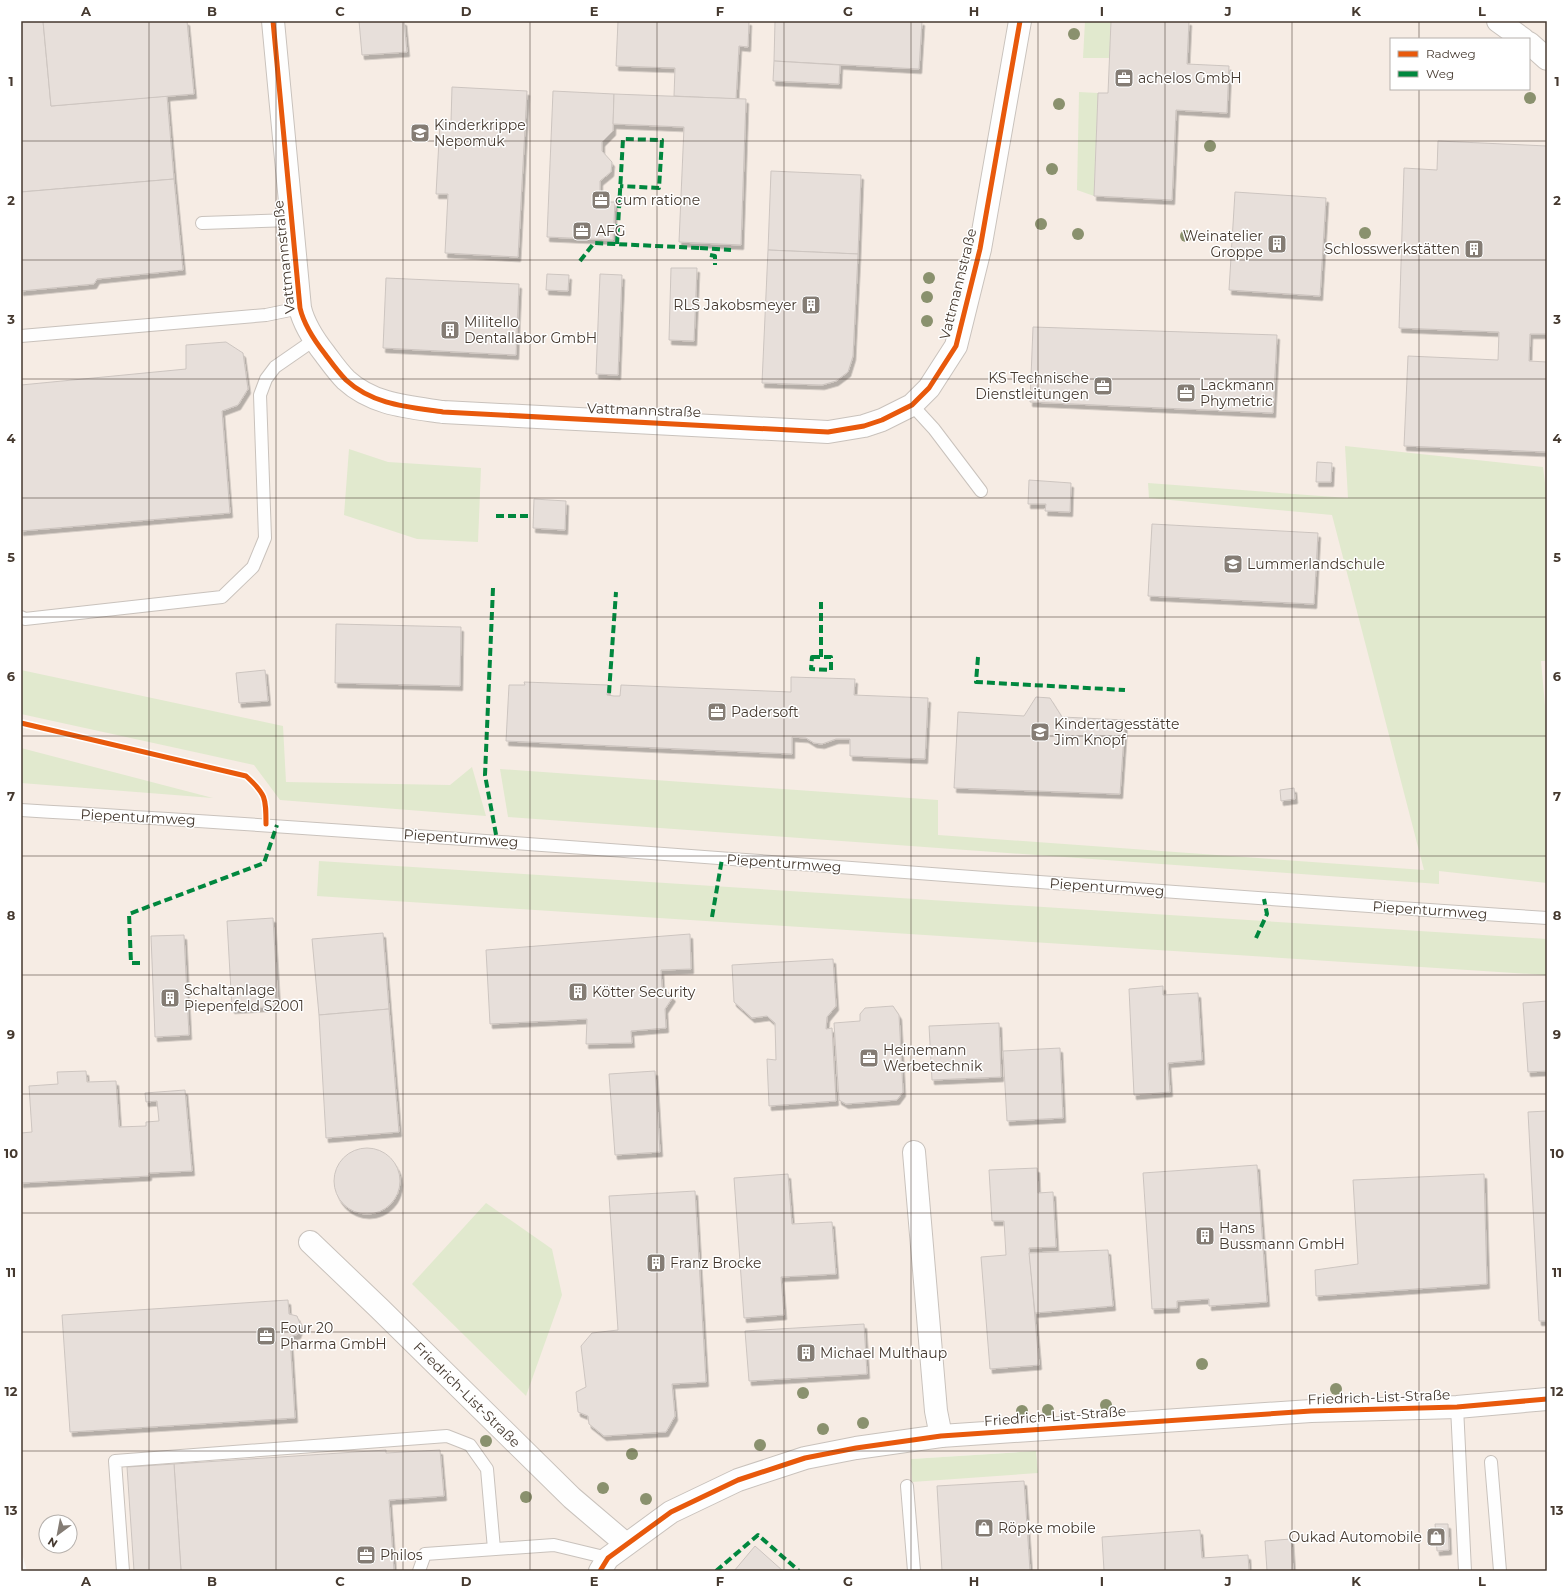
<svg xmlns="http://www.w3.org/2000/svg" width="1568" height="1592" font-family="Montserrat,sans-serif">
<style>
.built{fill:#f6ece4;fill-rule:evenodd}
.green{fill:#e1e9ce}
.building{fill:#e7dfda;stroke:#cdc5c0;filter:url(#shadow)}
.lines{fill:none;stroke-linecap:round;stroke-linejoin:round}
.lane-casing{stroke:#c9c2bc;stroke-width:14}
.street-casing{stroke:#c9c2bc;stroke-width:24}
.lane{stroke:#fefefe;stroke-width:12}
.street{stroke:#fefefe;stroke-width:22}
.quiet{stroke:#00873e;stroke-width:4;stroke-dasharray:8 4;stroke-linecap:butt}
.cycleway-casing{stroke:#fff;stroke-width:8}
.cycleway{stroke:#e8590c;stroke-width:5}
.tree{fill:#8a916e}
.grid{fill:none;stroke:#45392f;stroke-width:1;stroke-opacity:0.55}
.labels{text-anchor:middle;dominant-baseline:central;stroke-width:3;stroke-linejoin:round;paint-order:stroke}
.poi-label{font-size:14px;fill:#45392f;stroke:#fff;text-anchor:start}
.street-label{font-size:14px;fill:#45392f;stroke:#fff}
.neatline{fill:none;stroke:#45392f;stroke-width:1.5}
.grid-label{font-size:13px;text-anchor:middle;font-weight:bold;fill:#45392f}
</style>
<defs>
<filter id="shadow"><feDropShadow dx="2.5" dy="4.5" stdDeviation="0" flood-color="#0004"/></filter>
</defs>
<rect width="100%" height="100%" fill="#faf7f5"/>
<path class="built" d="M21 21H1547V1571H27L21 1550ZM1391 39H1529V89H1391ZM1036 1451 912 1481 911 1459ZM46 1522H70V1546H46Z"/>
<g class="green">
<path d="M1085 21H1111L1110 58H1083Z"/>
<path d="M1079 92 1098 93 1094 196 1077 190Z"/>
<path d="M1345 446 1543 467 1547 499V661H1541L1547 728V883L1439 871V884L508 817 500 769 938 800V835L1424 870 1332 515 1149 498 1148 483 1348 498Z"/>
<path d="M349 449 388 462 481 468 478 542 417 539 344 515Z"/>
<path d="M21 670 283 726 286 782 450 785 472 767 486 816 280 800 254 765 21 714Z"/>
<path d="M21 748 213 798 21 783Z"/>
<path d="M319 861 1547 939V975L317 896Z"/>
<path d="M486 1203 552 1249 562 1295 526 1396 412 1284Z"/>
<path d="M1036 1451 1038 1473 912 1482 911 1459Z"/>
</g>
<g class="building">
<path d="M21 21H43L51 106 167 96 174 179 21 192Z"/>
<path d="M43 21H187L194 94 51 106Z"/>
<path d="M359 21H404L407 52 362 55Z"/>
<path d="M618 21H749L748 47 739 46 736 99 674 96 675 68 616 66Z"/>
<path d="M775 21H922L919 69 774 61Z"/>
<path d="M1111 21H1189L1187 64 1229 66 1227 113 1176 110 1172 200 1094 196 1098 93H1108Z"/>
<path d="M774 61 840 65 839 84 773 81Z"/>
<path d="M452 87 527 91 518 257 445 253 448 194H436L440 122H451Z"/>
<path d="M553 91 614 94 613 131 602 142V151L612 162 611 172 600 181V191L610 202H615L613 240 547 237Z"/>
<path d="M614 94 746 99 741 245 679 242 684 127 613 124Z"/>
<path d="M1438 141 1547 146V334H1530L1529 361 1547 362V452L1404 446 1408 356 1498 360 1499 332 1399 328 1404 168 1437 170Z"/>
<path d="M771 171 861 175 858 254 768 250Z"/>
<path d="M174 179 183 270 97 279 94 284 21 291V192Z"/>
<path d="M1235 192 1326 198 1320 296 1229 290Z"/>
<path d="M768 250 858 254 853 356 848 372 836 381 822 385 762 383Z"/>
<path d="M671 268H697L694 341 669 340Z"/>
<path d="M547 274 569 275 568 291 546 290Z"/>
<path d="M600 274 622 275 618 375 596 374Z"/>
<path d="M386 278 519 284 516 355 383 348Z"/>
<path d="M1033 327 1277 335 1273 413 1030 402Z"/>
<path d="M226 342 243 353 248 389 238 405 222 411 230 513 21 531V385L186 369V345Z"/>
<path d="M1317 462 1332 463 1331 482H1316Z"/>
<path d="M1029 480 1071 483 1070 512 1045 511 1046 504H1028Z"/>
<path d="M534 499 566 501 565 530 533 528Z"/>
<path d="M1152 524 1318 533 1314 604 1148 596Z"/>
<path d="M336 624 461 627 460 686 335 683Z"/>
<path d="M265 670 268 701 239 703 236 673Z"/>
<path d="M791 677 855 679 854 695 928 698 925 759 850 756V739H836L822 744 814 743 806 738 792 737V754L506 741 509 685H525L524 682 608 685 607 695 614 696H620L621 685 791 692Z"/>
<path d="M1036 697 1050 698 1062 717 1125 720 1120 794 954 788 958 712 1024 716Z"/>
<path d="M1294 788 1295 799 1281 801 1280 790Z"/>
<path d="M273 918 278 1006 232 1009 227 921Z"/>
<path d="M383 933 389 1009 319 1015 312 939Z"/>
<path d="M690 934 691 969 661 970 662 987 673 997 665 1009 666 1028 631 1031 632 1043 586 1044 587 1019 490 1024 486 950Z"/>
<path d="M184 935 189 1035 155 1037 151 936Z"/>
<path d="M833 959 836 1006 827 1017 826 1029 832 1028 836 1101 769 1106 767 1059 776 1060 775 1023 767 1016 752 1018 734 1002 732 965Z"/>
<path d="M1163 986V995L1198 993 1202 1060 1168 1063 1170 1092 1134 1095 1129 989Z"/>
<path d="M1547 1001V1071L1528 1072 1523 1003Z"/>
<path d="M893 1006 899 1015 903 1092 897 1100 846 1104 839 1100 834 1023 860 1021V1014L865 1008Z"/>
<path d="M389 1009 399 1132 326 1138 319 1015Z"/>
<path d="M999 1023 1001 1077 932 1080 929 1026Z"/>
<path d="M1060 1048 1063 1118 1007 1121 1003 1051Z"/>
<path d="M86 1071 87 1082 116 1081 119 1127 146 1126V1122L159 1121 157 1101 146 1102 145 1093 185 1090 192 1171 149 1173V1176L21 1183V1133L32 1132 29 1086 58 1084 57 1072Z"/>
<path d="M655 1071 660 1152 615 1155 609 1074Z"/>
<path d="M1547 1111V1321H1539L1528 1112Z"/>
<circle cx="367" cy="1181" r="33"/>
<path d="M1257 1165 1267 1302 1209 1306V1299L1177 1301V1308L1152 1309 1143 1173Z"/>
<path d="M1037 1168 1038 1193 1053 1192 1056 1247 1029 1248 1039 1365 990 1369 981 1257 1006 1255 1004 1221H992L989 1170Z"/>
<path d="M788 1174 792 1224 832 1222 836 1274 781 1277 784 1315 744 1318 734 1178Z"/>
<path d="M1484 1174 1487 1284 1316 1296 1315 1270 1358 1264 1353 1180Z"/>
<path d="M695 1191 706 1382 672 1384 675 1416 666 1432 604 1436 589 1424 588 1416 578 1412 576 1392 586 1387 581 1346 592 1333 618 1330 609 1196Z"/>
<path d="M1108 1250 1113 1306 1035 1313 1029 1253Z"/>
<path d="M288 1300 289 1314 297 1316 301 1326 298 1334 290 1337 295 1418 70 1432 62 1315Z"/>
<path d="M864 1324 867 1374 749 1381 745 1331Z"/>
<path d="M386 1450V1453L440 1450 444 1496 389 1500 394 1571H181L174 1464Z"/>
<path d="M174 1464 181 1571H134L127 1467Z"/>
<path d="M1024 1481 1030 1571H942L937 1486Z"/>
<path d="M1435 1524H1448L1449 1550 1437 1551Z"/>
<path d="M1200 1530 1202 1558 1248 1555 1249 1571H1104L1102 1537Z"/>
<path d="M1291 1539 1293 1571H1267L1265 1541Z"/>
<path d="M755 1546 783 1571H734Z"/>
</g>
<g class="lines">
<g class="lane-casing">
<g id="lane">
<path d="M202 223 291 220"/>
<path d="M21 336 266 315 300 308"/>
<path d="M912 405 934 429 981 491"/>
<path d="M21 617 25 619 222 597 253 567 265 538 260 395 266 379 275 367 314 340"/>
<path d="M21 810C530 840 1038 885 1547 918"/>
<path d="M1457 1407 1465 1571"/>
<path d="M1491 1462 1500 1571"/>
<path d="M907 1486 914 1571"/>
<path d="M123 1571 115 1461 447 1436 470 1445 487 1469 494 1549"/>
<path d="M419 1571 425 1554 554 1545 608 1558"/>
</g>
</g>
<g class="street-casing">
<g id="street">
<path d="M273 21 300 308C304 325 314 340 325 354 331 362 338 372 346 380 373 405 409 407 443 412L828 432 864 426 882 420 912 405 929 388 956 346 980 249 1020 21"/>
<path d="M1498 21 1523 39"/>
<path d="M1529 43 1547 59"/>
<path d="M914 1152 936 1411 941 1436"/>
<path id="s1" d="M310 1242 379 1308 572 1498 626 1544"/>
<path d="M600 1571 608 1558 671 1512 738 1480 805 1458 856 1448 941 1436 1311 1411 1457 1407 1547 1399"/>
</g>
</g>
<use href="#lane" class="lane"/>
<use href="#street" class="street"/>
<g class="quiet">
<path d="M617 244 623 139 662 140 659 188 620 186"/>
<path d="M700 248 731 250"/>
<path d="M710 255 715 256V265"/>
<path d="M580 261 594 243 699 248"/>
<path d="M496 516H529"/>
<path d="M493 588 485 775 497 840"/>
<path d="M812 657H831V670L811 669Z"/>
<path d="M821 657V602"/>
<path d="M978 657 976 682 1125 690"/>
<path d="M609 693 616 592"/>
<path d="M712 917 722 859"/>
<path d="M1256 938 1267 914 1264 899"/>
<path d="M140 963H131L129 914 264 863 277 825"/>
<path d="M716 1571 758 1535 799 1571"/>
</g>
<g class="cycleway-casing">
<g id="cycleway">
<path d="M273 21 300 308C304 325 314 340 325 354 331 362 338 372 346 380 373 405 409 407 443 412L828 432 864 426 882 420 912 405 929 388 956 346 980 249 1020 21"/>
<path d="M21 723 246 776C266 794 266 798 266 824"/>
<path d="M600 1571 608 1558 671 1512 738 1480 805 1458 856 1448 941 1436 1311 1411 1457 1407 1547 1399"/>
</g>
</g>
<use href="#cycleway" class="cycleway"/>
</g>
<g class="tree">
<circle cx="1074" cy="34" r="6"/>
<circle cx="1530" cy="98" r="6"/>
<circle cx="1059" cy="104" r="6"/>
<circle cx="1210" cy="146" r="6"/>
<circle cx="1052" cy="169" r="6"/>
<circle cx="1041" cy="224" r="6"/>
<circle cx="1365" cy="233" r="6"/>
<circle cx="1078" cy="234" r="6"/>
<circle cx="1186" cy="236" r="6"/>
<circle cx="929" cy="278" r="6"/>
<circle cx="927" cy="297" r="6"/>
<circle cx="927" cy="321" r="6"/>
<circle cx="1202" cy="1364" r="6"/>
<circle cx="1336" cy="1389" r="6"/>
<circle cx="803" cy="1393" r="6"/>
<circle cx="1106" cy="1405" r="6"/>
<circle cx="1048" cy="1410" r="6"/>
<circle cx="1022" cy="1411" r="6"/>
<circle cx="863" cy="1423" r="6"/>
<circle cx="823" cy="1429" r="6"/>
<circle cx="486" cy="1441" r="6"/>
<circle cx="760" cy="1445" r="6"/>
<circle cx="632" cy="1454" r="6"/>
<circle cx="603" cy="1488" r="6"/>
<circle cx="526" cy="1497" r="6"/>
<circle cx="646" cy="1499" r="6"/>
</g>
<path class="grid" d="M149 21V1571M276 21V1571M403 21V1571M530 21V1571M657 21V1571M784 21V1571M911 21V1571M1038 21V1571M1165 21V1571M1292 21V1571M1419 21V39M1419 89V1571M21 141H1547M21 260H1547M21 379H1547M21 498H1547M21 617H1547M21 736H1547M21 856H1547M21 975H1547M21 1094H1547M21 1213H1547M21 1332H1547M21 1451H1547"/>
<defs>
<g id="office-square" transform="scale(1)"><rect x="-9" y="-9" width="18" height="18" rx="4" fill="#847c74" stroke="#fff"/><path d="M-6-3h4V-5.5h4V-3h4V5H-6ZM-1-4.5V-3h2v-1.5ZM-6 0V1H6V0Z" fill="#fff"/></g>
<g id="school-square" transform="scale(1)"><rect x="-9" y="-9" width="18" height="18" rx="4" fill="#847c74" stroke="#fff"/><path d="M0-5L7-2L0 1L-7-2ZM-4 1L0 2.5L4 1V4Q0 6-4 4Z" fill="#fff"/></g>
<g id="building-square" transform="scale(1)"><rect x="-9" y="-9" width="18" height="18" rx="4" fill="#847c74" stroke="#fff"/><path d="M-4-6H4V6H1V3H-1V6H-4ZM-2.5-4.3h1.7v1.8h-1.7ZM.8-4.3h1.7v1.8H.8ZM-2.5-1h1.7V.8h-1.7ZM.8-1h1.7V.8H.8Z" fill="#fff"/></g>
<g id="shop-square" transform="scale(1)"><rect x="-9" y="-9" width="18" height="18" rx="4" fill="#847c74" stroke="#fff"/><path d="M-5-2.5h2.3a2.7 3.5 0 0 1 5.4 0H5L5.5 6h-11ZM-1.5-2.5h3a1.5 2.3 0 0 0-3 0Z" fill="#fff"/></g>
</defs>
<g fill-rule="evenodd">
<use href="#office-square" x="1124" y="78"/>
<use href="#school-square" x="420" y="133"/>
<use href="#office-square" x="601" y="200"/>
<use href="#office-square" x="582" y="231"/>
<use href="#building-square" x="1277" y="244"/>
<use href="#building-square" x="1474" y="249"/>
<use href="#building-square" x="811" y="305"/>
<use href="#building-square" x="450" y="330"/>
<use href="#office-square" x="1103" y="386"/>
<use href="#office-square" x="1186" y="393"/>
<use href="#school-square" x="1233" y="564"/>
<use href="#office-square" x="717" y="712"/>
<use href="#school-square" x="1040" y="732"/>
<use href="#building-square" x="578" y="992"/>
<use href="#building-square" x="170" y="998"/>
<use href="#office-square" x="869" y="1058"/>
<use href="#building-square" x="1205" y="1236"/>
<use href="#building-square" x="656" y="1263"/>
<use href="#office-square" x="266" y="1336"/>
<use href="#building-square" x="806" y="1353"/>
<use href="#shop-square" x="984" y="1528"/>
<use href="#shop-square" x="1436" y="1537"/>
<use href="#office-square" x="366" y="1555"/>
</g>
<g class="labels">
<g class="poi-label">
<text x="1138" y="78">achelos GmbH</text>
<text x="434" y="125">Kinderkrippe<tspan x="434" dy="16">Nepomuk</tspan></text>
<text x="615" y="200">cum ratione</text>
<text x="596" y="231">AFG</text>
<text x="1263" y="236" text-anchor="end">Weinatelier<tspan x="1263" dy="16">Groppe</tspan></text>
<text x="1460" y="249" text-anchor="end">Schlosswerkstätten</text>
<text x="797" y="305" text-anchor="end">RLS Jakobsmeyer</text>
<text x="464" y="322">Militello<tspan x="464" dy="16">Dentallabor GmbH</tspan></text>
<text x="1089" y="378" text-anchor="end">KS Technische<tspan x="1089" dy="16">Dienstleitungen</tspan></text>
<text x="1200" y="385">Lackmann<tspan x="1200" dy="16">Phymetric</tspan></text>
<text x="1247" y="564">Lummerlandschule</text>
<text x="731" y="712">Padersoft</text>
<text x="1054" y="724">Kindertagesstätte<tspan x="1054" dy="16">Jim Knopf</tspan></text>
<text x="184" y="990">Schaltanlage<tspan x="184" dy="16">Piepenfeld S2001</tspan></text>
<text x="592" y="992">Kötter Security</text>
<text x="883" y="1050">Heinemann<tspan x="883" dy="16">Werbetechnik</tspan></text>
<text x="1219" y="1228">Hans<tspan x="1219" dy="16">Bussmann GmbH</tspan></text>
<text x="670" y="1263">Franz Brocke</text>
<text x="280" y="1328">Four 20<tspan x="280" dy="16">Pharma GmbH</tspan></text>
<text x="820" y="1353">Michael Multhaup</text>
<text x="998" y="1528">Röpke mobile</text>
<text x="1422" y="1537" text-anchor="end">Oukad Automobile</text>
<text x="380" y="1555">Philos</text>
</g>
<g class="street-label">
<text transform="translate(284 257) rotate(-96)">Vattmannstraße</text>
<text transform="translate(958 284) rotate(-76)">Vattmannstraße</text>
<text transform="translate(644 410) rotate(2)">Vattmannstraße</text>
<text transform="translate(138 817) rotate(3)">Piepenturmweg</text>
<text transform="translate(461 838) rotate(4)">Piepenturmweg</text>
<text transform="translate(784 863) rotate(4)">Piepenturmweg</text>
<text transform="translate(1107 887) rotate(4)">Piepenturmweg</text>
<text transform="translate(1430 910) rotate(4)">Piepenturmweg</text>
<text stroke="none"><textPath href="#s1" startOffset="219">Friedrich-List-Straße</textPath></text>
<text transform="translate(1379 1397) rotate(-2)">Friedrich-List-Straße</text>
<text transform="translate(1055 1416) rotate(-4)">Friedrich-List-Straße</text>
</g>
</g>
<rect width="1568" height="1592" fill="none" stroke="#ffffff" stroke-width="44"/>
<rect x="1390" y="38" width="140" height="52" fill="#ffffff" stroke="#b5b0ac"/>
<rect x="1398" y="51" width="20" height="6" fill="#e8590c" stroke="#b5b0ac"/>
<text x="1426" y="58" font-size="12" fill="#45392f">Radweg</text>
<rect x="1398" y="71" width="20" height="6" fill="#00873e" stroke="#b5b0ac"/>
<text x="1426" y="78" font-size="12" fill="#45392f">Weg</text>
<g transform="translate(58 1534) rotate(212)"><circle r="19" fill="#ffffff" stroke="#b5b0ac"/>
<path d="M0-3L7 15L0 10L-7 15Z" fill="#847c74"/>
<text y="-6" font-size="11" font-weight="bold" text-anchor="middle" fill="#45392f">N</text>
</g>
<rect x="22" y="22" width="1524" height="1548" class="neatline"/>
<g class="grid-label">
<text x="86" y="16">A</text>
<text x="212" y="16">B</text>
<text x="340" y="16">C</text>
<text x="466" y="16">D</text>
<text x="594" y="16">E</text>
<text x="720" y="16">F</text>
<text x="848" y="16">G</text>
<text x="974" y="16">H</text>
<text x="1102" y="16">I</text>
<text x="1228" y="16">J</text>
<text x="1356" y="16">K</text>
<text x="1482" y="16">L</text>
<text x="11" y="86">1</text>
<text x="1557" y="86">1</text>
<text x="11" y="205">2</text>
<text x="1557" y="205">2</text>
<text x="11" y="324">3</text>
<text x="1557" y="324">3</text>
<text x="11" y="443">4</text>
<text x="1557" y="443">4</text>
<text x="11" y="562">5</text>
<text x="1557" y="562">5</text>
<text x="11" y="681">6</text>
<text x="1557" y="681">6</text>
<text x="11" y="801">7</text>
<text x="1557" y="801">7</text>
<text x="11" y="920">8</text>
<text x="1557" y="920">8</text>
<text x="11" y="1039">9</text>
<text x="1557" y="1039">9</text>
<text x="11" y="1158">10</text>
<text x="1557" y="1158">10</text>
<text x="11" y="1277">11</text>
<text x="1557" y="1277">11</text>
<text x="11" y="1396">12</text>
<text x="1557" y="1396">12</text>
<text x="11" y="1515">13</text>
<text x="1557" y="1515">13</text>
<text x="86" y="1586">A</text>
<text x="212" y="1586">B</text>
<text x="340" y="1586">C</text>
<text x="466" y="1586">D</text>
<text x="594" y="1586">E</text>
<text x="720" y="1586">F</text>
<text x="848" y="1586">G</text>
<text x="974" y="1586">H</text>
<text x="1102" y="1586">I</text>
<text x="1228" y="1586">J</text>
<text x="1356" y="1586">K</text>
<text x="1482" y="1586">L</text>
</g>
</svg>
